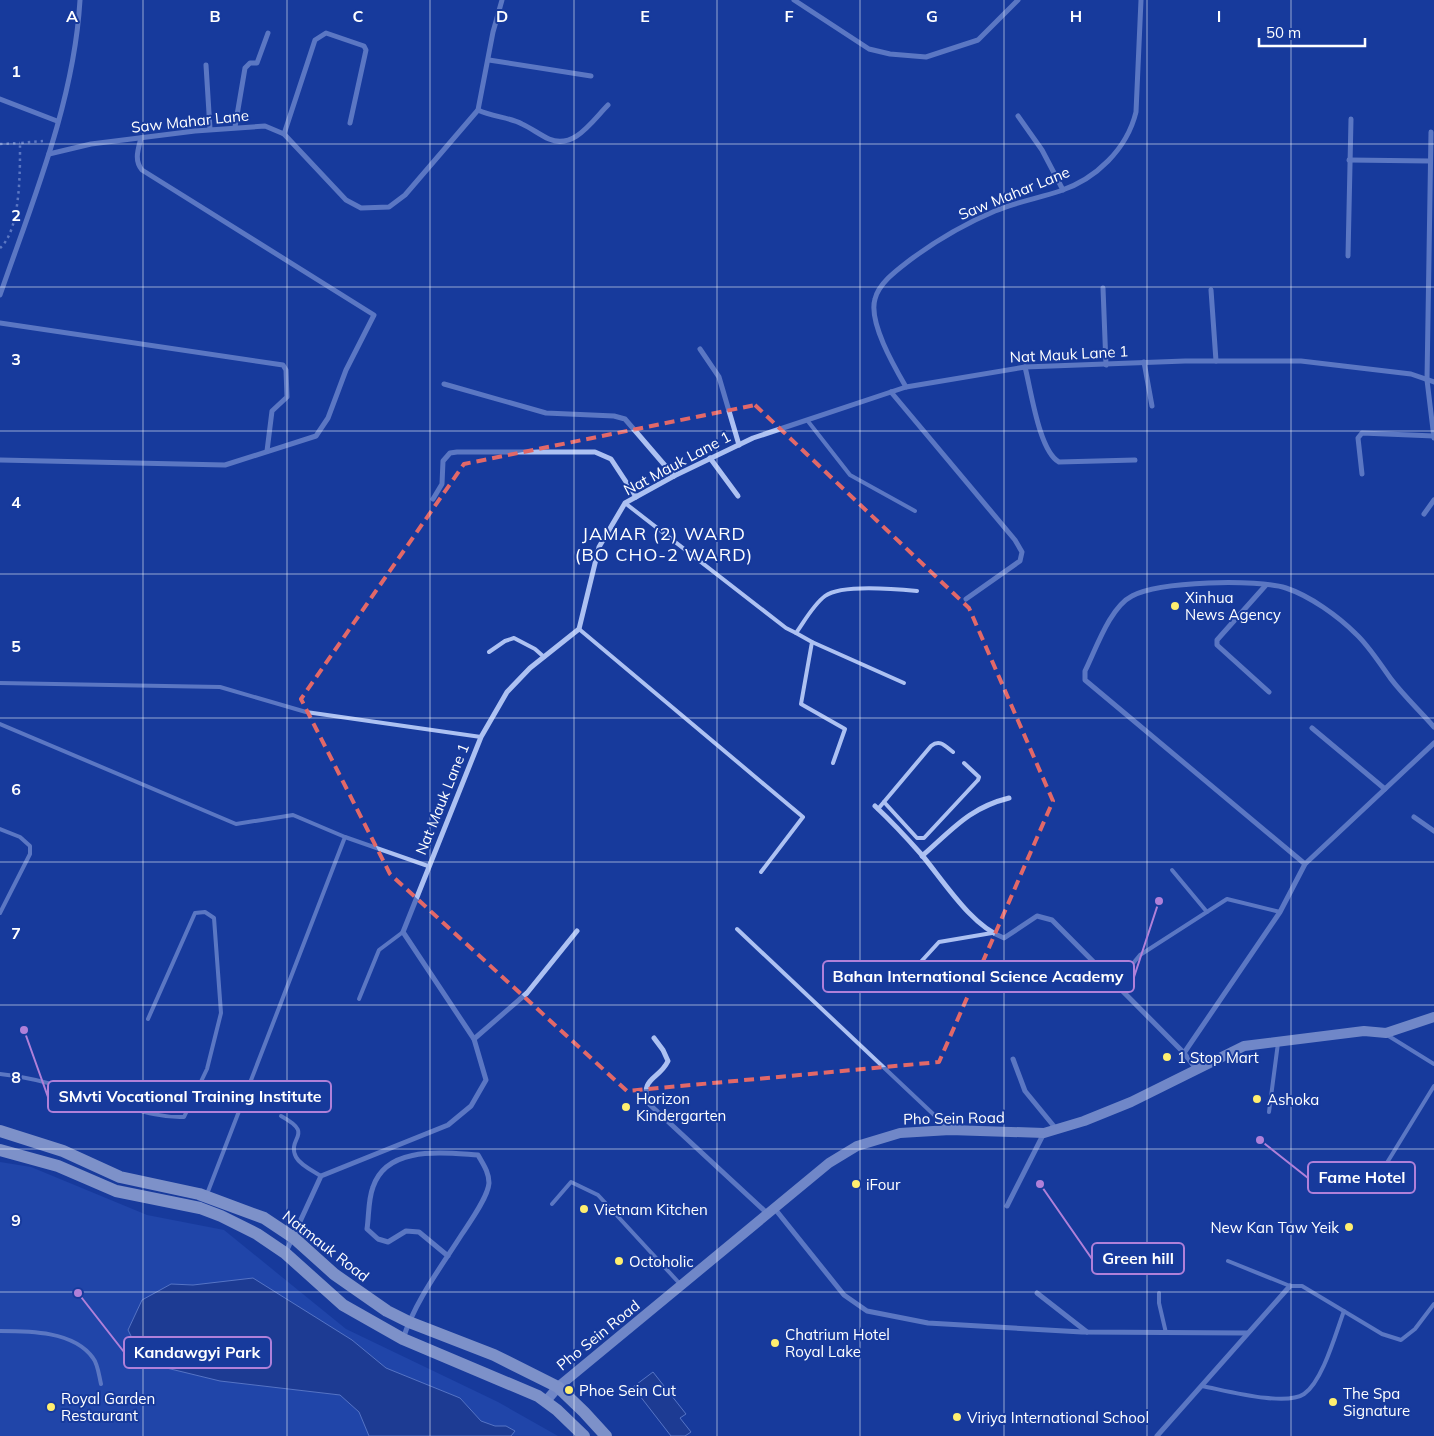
<svg xmlns="http://www.w3.org/2000/svg" width="1434" height="1436" font-family="Mulish,sans-serif">
<style>
.green{fill:#2a52b9}
.water{fill:#243d88;stroke:#a0b9f5}
.lines{fill:none;stroke-linecap:round;stroke-linejoin:round}
.path{stroke:#adc1f2;stroke-width:2.5;stroke-dasharray:2.5 4;stroke-linecap:butt}
.lane{stroke:#adc1f2;stroke-width:4}
.street{stroke:#adc1f2;stroke-width:5}
.secondary{stroke:#dce5fc;stroke-width:10}
.primary{stroke:#f9faff;stroke-width:12}
.marked{fill:none;stroke:#e26868;stroke-width:4;stroke-dasharray:10 6;stroke-linejoin:round}
.grid{fill:none;stroke:#fff;stroke-width:1;stroke-opacity:0.55}
.poi-dot{fill:#ffee6f;stroke:#173a9c;stroke-width:2}
.labels{text-anchor:middle;dominant-baseline:central;stroke-width:4;stroke-linejoin:round;paint-order:stroke}
.street-label{font-size:15px;fill:#fff;stroke:#173a9c}
.poi-label{font-size:15px;fill:#fff;stroke:#173a9c;text-anchor:start}
.quarter-label{font-size:18px;letter-spacing:1px;fill:#fff;stroke:#173a9c}
.grid-label{font-size:16px;text-anchor:middle;font-weight:bold;fill:#fff;stroke:#173a9c;stroke-width:4;stroke-linejoin:round;paint-order:stroke}
.leader{fill:none;stroke:#b080d9;stroke-width:2}
.callout-dot{fill:#b080d9;stroke:#173a9c;stroke-width:2}
.callout{fill:#173a9c;stroke:#b080d9;stroke-width:2}
.callout-label{font-size:16px;text-anchor:middle;font-weight:bold;fill:#fff}
</style>
<rect width="100%" height="100%" fill="#173a9c"/>
<path class="green" d="M0 1162 31 1167 147 1215 224 1230 346 1329 498 1402 558 1436H511L515 1431 506 1426H495L481 1421 460 1398 386 1368 352 1340 253 1279 193 1285 171 1284 142 1300 128 1330 150 1364 220 1381 340 1395 359 1412 369 1436H0Z"/>
<g class="water">
<path d="M253 1278 352 1340 386 1368 460 1398 481 1421 495 1426H506L515 1431 511 1436H369L359 1412 340 1395 220 1381 150 1364 137 1348 128 1330 142 1300 171 1284 193 1285Z"/>
<path d="M653 1372 686 1414 680 1418 691 1432 685 1436H671L633 1387Z"/>
</g>
<g class="lines">
<g class="path">
<path d="M0 144 20 143"/>
<path d="M0 248C21 230 20 169 20 143L43 141"/>
</g>
<g class="lane">
<path d="M807 420 850 475 915 511"/>
<path d="M625 503 786 628 796 633C804 622 813 605 825 596 841 584 897 589 917 591"/>
<path d="M579 629 803 817 761 872"/>
<path d="M796 633 812 642 801 704 845 729 833 763"/>
<path d="M812 642 904 683"/>
<path d="M489 652 505 641 514 638 535 649 544 657"/>
<path d="M0 683 220 687 306 712 481 737"/>
<path d="M0 724 236 824 293 815 345 837 428 866"/>
<path d="M884 802 917 838H924L978 780 979 777 964 763"/>
<path d="M878 809 931 746C940 739 945 746 953 752"/>
<path d="M0 829 20 837 30 846V854L0 913"/>
<path d="M1172 870 1207 912"/>
<path d="M737 929 949 1129"/>
<path d="M1115 985 1140 955 1227 899 1280 912"/>
<path d="M896 989 939 942 992 933"/>
<path d="M359 999 379 950 403 932"/>
<path d="M1387 1035 1434 1064"/>
<path d="M0 1074C41 1078 81 1093 120 1105 141 1111 162 1118 184 1117L207 1069 221 1013 214 918 205 912 195 913 148 1019"/>
<path d="M1269 1112 1278 1043"/>
<path d="M281 1116C316 1135 286 1137 296 1157 300 1165 313 1171 321 1176"/>
<path d="M1385 1166 1434 1086"/>
<path d="M207 1194 345 837"/>
<path d="M552 1204 571 1182 598 1195 681 1285"/>
<path d="M1228 1261 1290 1286H1302L1382 1334 1401 1340 1415 1329 1434 1304"/>
<path d="M1159 1293V1303L1166 1333"/>
<path d="M0 1331C29 1331 74 1331 93 1358 98 1364 99 1376 101 1384"/>
<path d="M1202 1386C1224 1390 1285 1407 1304 1394 1323 1381 1336 1332 1344 1311"/>
</g>
<g class="street">
<path d="M794 0 869 49 890 54 926 57 978 40 1018 0"/>
<path d="M489 60 591 76"/>
<path d="M206 65 210 129"/>
<path d="M0 99 57 121"/>
<path d="M478 110C492 117 509 117 522 124 531 128 540 135 549 139 574 150 592 121 608 105"/>
<path d="M1018 116 1042 150 1063 190"/>
<path d="M235 127 245 68 250 63H257L268 33"/>
<path d="M1431 132 1427 380 1434 438"/>
<path d="M284 134 315 40 326 33 364 46 366 50 350 123"/>
<path d="M49 154 91 144 195 131 265 126 284 134 346 200 361 208 389 207 405 195 478 110 493 32 502 0"/>
<path d="M1349 160 1430 161"/>
<path d="M1348 256 1351 119"/>
<path d="M1103 288 1106 365"/>
<path d="M1211 290 1216 361"/>
<path d="M0 295C33 200 74 102 80 0"/>
<path d="M0 323 283 365 286 370 287 397 272 411 267 451"/>
<path d="M700 349 719 377 739 445"/>
<path d="M1144 362 1152 406"/>
<path d="M1025 367C1031 390 1039 451 1059 462L1135 460"/>
<path d="M444 384 546 413 614 416 625 419 674 476"/>
<path d="M906 387C895 368 868 322 875 299 879 283 897 270 910 260 938 239 962 225 995 211 1016 202 1039 198 1060 191 1096 179 1127 149 1136 112L1141 0"/>
<path d="M891 392 1015 540 1022 552 1020 561 966 599"/>
<path d="M710 458 738 496"/>
<path d="M0 460 225 465 316 436 328 418 346 370 374 315 142 170C134 160 138 150 141 138"/>
<path d="M1362 474 1358 438 1362 433 1434 436"/>
<path d="M433 499 442 484 443 461 450 453 457 452H595L611 459 636 497"/>
<path d="M1424 514 1434 500"/>
<path d="M1266 585 1217 640V645L1269 692"/>
<path d="M1312 728 1385 789"/>
<path d="M875 806C891 821 906 837 921 854 943 880 971 926 1004 938L1037 916 1052 920 1184 1053 1196 1069"/>
<path d="M1414 817 1434 831"/>
<path d="M922 856C953 829 969 808 1009 798"/>
<path d="M1305 864 1085 680V671C1096 649 1110 607 1132 596 1160 581 1257 579 1286 588 1310 596 1338 616 1356 634 1369 646 1380 664 1391 679 1404 696 1420 711 1434 727"/>
<path d="M654 1038 663 1050 668 1061C659 1080 640 1077 648 1103L768 1214"/>
<path d="M474 1039 527 993 577 931"/>
<path d="M1184 1053 1280 912 1305 864 1434 743"/>
<path d="M1013 1059 1025 1091 1057 1130"/>
<path d="M1007 1206 1044 1133"/>
<path d="M775 1209 844 1295 867 1311 928 1323 1082 1332 1247 1333"/>
<path d="M286 1252 321 1176 448 1125 471 1106 486 1080 474 1039 403 932 481 737 507 692 530 668 579 629 599 547 625 503 674 476 753 438 906 387 1025 367 1185 361H1301L1411 374 1434 382"/>
<path d="M1037 1293 1087 1332"/>
<path d="M403 1339C415 1301 441 1267 462 1234 470 1222 488 1197 489 1183 489 1172 483 1164 478 1155 443 1153 387 1145 373 1187 368 1200 369 1216 367 1229L378 1239 388 1242 406 1231 419 1232 448 1256"/>
<path d="M1157 1436 1290 1286"/>
</g>
<path class="secondary" d="M546 1401 558 1387 829 1163 857 1146 900 1133 950 1130 1044 1133 1084 1121 1131 1102 1244 1046 1364 1031 1386 1033 1434 1017"/>
<g class="primary">
<path d="M0 1131 63 1151 120 1177 199 1194 264 1218 294 1238 334 1274 387 1311 409 1322 494 1355 558 1387 584 1412 606 1436"/>
<path d="M0 1150 58 1166 116 1191 200 1208 221 1216 257 1234 285 1253 343 1305 403 1339 538 1396 557 1410 584 1436"/>
</g>
</g>
<path d="M0 0H1434V1436H0ZM755 405 969 608 1053 801 939 1062 627 1091 390 874 301 699 464 464Z" fill="#173a9c" fill-opacity=".55" fill-rule="evenodd"/>
<path class="marked" d="M755 405 969 608 1053 801 939 1062 627 1091 390 874 301 699 464 464Z"/>
<path class="grid" d="M143 0V1436M287 0V1436M430 0V1436M574 0V1436M717 0V1436M860 0V1436M1004 0V1436M1147 0V1436M1291 0V1436M0 144H1434M0 287H1434M0 431H1434M0 574H1434M0 718H1434M0 862H1434M0 1005H1434M0 1149H1434M0 1292H1434"/>
<g class="poi-dot">
<circle cx="1175" cy="606" r="5"/>
<circle cx="1167" cy="1057" r="5"/>
<circle cx="1257" cy="1099" r="5"/>
<circle cx="626" cy="1107" r="5"/>
<circle cx="856" cy="1184" r="5"/>
<circle cx="584" cy="1209" r="5"/>
<circle cx="1349" cy="1227" r="5"/>
<circle cx="619" cy="1261" r="5"/>
<circle cx="775" cy="1343" r="5"/>
<circle cx="569" cy="1390" r="5"/>
<circle cx="1333" cy="1402" r="5"/>
<circle cx="51" cy="1407" r="5"/>
<circle cx="957" cy="1417" r="5"/>
</g>
<g class="labels">
<g class="street-label">
<text transform="translate(190 121) rotate(-6)">Saw Mahar Lane</text>
<text transform="translate(1014 193) rotate(-22)">Saw Mahar Lane</text>
<text transform="translate(1069 354) rotate(-3)">Nat Mauk Lane 1</text>
<text transform="translate(677 463) rotate(-28)">Nat Mauk Lane 1</text>
<text transform="translate(442 799) rotate(-68)">Nat Mauk Lane 1</text>
<text transform="translate(954 1118) rotate(-1)">Pho Sein Road</text>
<text transform="translate(326 1246) rotate(38)">Natmauk Road</text>
<text transform="translate(598 1335) rotate(-39)">Pho Sein Road</text>
</g>
<g class="poi-label">
<text x="1185" y="597">Xinhua<tspan x="1185" dy="17">News Agency</tspan></text>
<text x="1177" y="1057">1 Stop Mart</text>
<text x="636" y="1098">Horizon<tspan x="636" dy="17">Kindergarten</tspan></text>
<text x="1267" y="1099">Ashoka</text>
<text x="866" y="1184">iFour</text>
<text x="594" y="1209">Vietnam Kitchen</text>
<text x="1339" y="1227" text-anchor="end">New Kan Taw Yeik</text>
<text x="629" y="1261">Octoholic</text>
<text x="785" y="1334">Chatrium Hotel<tspan x="785" dy="17">Royal Lake</tspan></text>
<text x="579" y="1390">Phoe Sein Cut</text>
<text x="1343" y="1393">The Spa<tspan x="1343" dy="17">Signature</tspan></text>
<text x="61" y="1398">Royal Garden<tspan x="61" dy="17">Restaurant</tspan></text>
<text x="967" y="1417">Viriya International School</text>
</g>
<g class="quarter-label">
<text x="664" y="533">JAMAR (2) WARD<tspan x="664" dy="21">(BO CHO-2 WARD)</tspan></text>
</g>
</g>
<g class="grid-label">
<text x="72" y="22">A</text>
<text x="215" y="22">B</text>
<text x="358" y="22">C</text>
<text x="502" y="22">D</text>
<text x="645" y="22">E</text>
<text x="789" y="22">F</text>
<text x="932" y="22">G</text>
<text x="1076" y="22">H</text>
<text x="1219" y="22">I</text>
<text x="16" y="77">1</text>
<text x="16" y="221">2</text>
<text x="16" y="365">3</text>
<text x="16" y="508">4</text>
<text x="16" y="652">5</text>
<text x="16" y="795">6</text>
<text x="16" y="939">7</text>
<text x="16" y="1083">8</text>
<text x="16" y="1226">9</text>
</g>
<path class="leader" d="M1159 901L1134 977M24 1030L48 1097M1260 1140L1308 1178M1040 1184L1092 1259M78 1293L124 1352"/>
<g class="callout-dot">
<circle cx="1159" cy="901" r="5"/>
<circle cx="24" cy="1030" r="5"/>
<circle cx="1260" cy="1140" r="5"/>
<circle cx="1040" cy="1184" r="5"/>
<circle cx="78" cy="1293" r="5"/>
</g>
<g class="callout">
<rect x="823" y="961" width="311" height="31" rx="5"/>
<rect x="48" y="1081" width="283" height="31" rx="5"/>
<rect x="1308" y="1162" width="107" height="31" rx="5"/>
<rect x="1092" y="1243" width="92" height="31" rx="5"/>
<rect x="124" y="1337" width="147" height="31" rx="5"/>
</g>
<g class="callout-label">
<text x="978" y="982">Bahan International Science Academy</text>
<text x="190" y="1102">SMvti Vocational Training Institute</text>
<text x="1362" y="1183">Fame Hotel</text>
<text x="1138" y="1264">Green hill</text>
<text x="197" y="1358">Kandawgyi Park</text>
</g>
<path d="M1259 38v8h106v-8" fill="none" stroke="#ffffff" stroke-width="2.5"/>
<text x="1266" y="38" font-size="15" fill="#ffffff" stroke="#173a9c" stroke-width="4" paint-order="stroke">50 m</text>
</svg>
